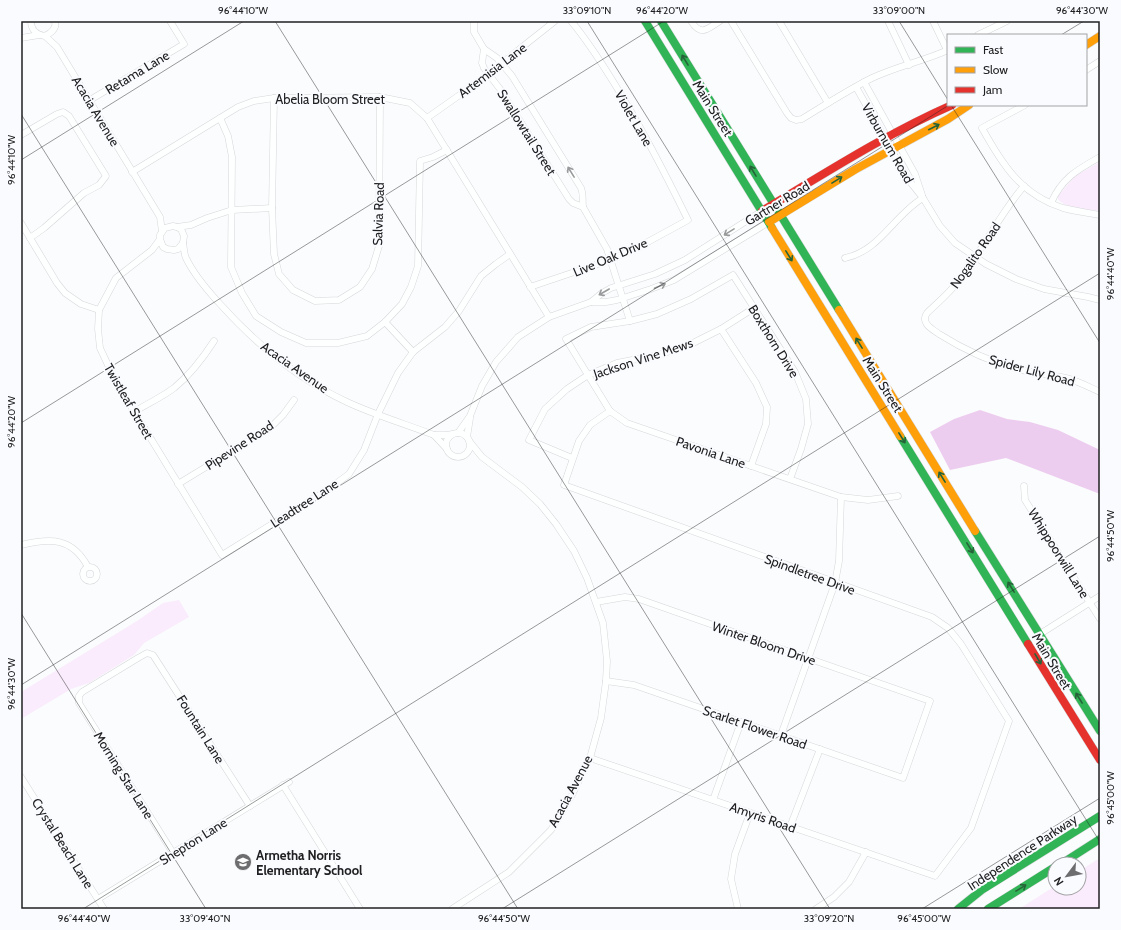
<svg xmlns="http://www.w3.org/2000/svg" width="1121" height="930" font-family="Cabin,sans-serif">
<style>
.green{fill:#faecfc}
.forest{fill:#edcdef}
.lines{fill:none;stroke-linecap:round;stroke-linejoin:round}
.street-casing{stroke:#d6d7d9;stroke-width:7}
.fast-casing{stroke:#d6d7d9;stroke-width:9}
.slow-casing{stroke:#d6d7d9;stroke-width:9}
.jam-casing{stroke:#d6d7d9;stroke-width:9}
.street{stroke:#feffff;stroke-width:6}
.fast{stroke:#30b455;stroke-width:8}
.slow{stroke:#ff9f0a;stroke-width:8}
.jam{stroke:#e5322d;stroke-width:8}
.oneway{stroke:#276339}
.oneway2{stroke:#9a9b9c}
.ticks{fill:none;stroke:#202022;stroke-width:1;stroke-opacity:0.45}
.labels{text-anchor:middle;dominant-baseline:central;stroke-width:4;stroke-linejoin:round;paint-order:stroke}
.street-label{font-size:13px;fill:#202022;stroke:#fafbfe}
.poi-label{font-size:13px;font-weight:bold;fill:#202022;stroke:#fafbfe;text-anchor:start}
.neatline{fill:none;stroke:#202022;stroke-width:1.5}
.ticks-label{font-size:10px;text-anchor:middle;fill:#202022}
</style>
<rect width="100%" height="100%" fill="#fbfcfd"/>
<g class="green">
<path d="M1100 162V211C1088 209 1065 209 1058 199V196L1075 176Z"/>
<path d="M179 600 189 617 144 643 134 655 89 683 71 689 21 719V692L137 621 163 603Z"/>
<path d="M1100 858V909H1019L1055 886V888H1079V871Z"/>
</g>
<path class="forest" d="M980 410 1007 419 1030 422 1058 430 1100 450V494L1006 458 950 470 930 432 954 419Z"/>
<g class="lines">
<g class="street-casing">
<g id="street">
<path d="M31 21C31 30 37 35 45 36 51 33 57 28 55 21"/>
<path d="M474 21V32L484 49 497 58 512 76 581 188C584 195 582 200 583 207L607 249 630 321"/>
<path d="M691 21C701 37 707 29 720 21"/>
<path d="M731 21 787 113 791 118 796 120 802 119C825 105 848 90 872 78 897 66 924 61 948 50"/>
<path d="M779 21 828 103"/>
<path d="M888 21 909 65"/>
<path d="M933 21 947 50"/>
<path d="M978 35 1007 21"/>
<path d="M45 36 57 47 160 217 162 231"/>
<path d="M21 38 39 35"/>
<path d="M484 49 482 63 484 68 500 89 569 199 573 203 583 207"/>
<path d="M1086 70 1100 61"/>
<path d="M864 82 915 174 922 195"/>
<path d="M856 87 907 178 923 198 940 226 955 243 986 264 1016 279 1044 289 1088 297 1100 300"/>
<path d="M274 98 272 208 274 254 279 274 293 290 315 301 339 300 360 287 372 269 379 246 380 97"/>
<path d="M90 100 184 44 170 21"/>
<path d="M1025 105 982 128C1002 164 1021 195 1063 208 1075 211 1088 213 1100 215"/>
<path d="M220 118 228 136 232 157 231 267 242 293 256 316 281 332 306 343H338L367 336 385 322 402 304 411 287 418 266 420 161 433 157 447 150"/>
<path d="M427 118 478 82 555 21"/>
<path d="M21 135 57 114 63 112 69 116 106 176 99 185 84 193 44 228 30 238"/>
<path d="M132 172 238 107 254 101 274 98 380 97 410 103 427 118 549 317"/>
<path d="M1024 186C999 215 983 250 959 280 950 293 938 302 927 313 920 323 932 329 939 334 966 351 995 364 1026 371 1039 374 1053 375 1066 378 1078 381 1089 387 1100 392"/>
<path d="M1051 203C1062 178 1077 170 1100 157"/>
<path d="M21 223 57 283 65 293 81 304 99 310"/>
<path d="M177 227 191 225 207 218 232 210 272 208"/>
<path d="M160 239 163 247 167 249 174 250 178 249 183 243 184 236 181 229 177 227 173 226 165 228 160 235V239L152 250 116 278 99 310 98 329 100 348 115 380 222 555 329 489 349 474 364 450 378 414 398 373 413 352 445 327 459 311 481 276 496 264 510 254"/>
<path d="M183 243C184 248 184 254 186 258 194 275 208 291 220 304 256 344 298 379 347 402 375 415 405 424 434 435H446L453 434"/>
<path d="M845 258C880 251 894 215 923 198"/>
<path d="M530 287 610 260 644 244 688 220C665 173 642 128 614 83 601 62 587 40 571 21"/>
<path d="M591 302 602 293 611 288 655 274 685 260 762 211"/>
<path d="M385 322 413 352"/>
<path d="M721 329 756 383 767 407 766 424 751 466"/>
<path d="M134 412C147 404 162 397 174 388 190 375 203 358 214 341"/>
<circle cx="458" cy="445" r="12"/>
<path d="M458 433 470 416 482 386 496 362 518 337 549 317 591 302H606L617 300 651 289 674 280 769 222"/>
<path d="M434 435 447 449"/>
<path d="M467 437 470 418"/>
<path d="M572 458 529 440 545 409 567 389 588 375 617 363 658 355 687 346 721 329 754 308"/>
<path d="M790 479 801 449 808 424 806 399 795 372 733 275 691 299 657 314 630 321 591 327 566 339 610 411 627 423 841 497 868 500 898 496"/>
<path d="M178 484 270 428 283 415 294 400"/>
<path d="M1024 486 1025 500 1100 619"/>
<path d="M21 545C50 538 72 537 88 567"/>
<circle cx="90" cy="574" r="7"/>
<path d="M596 602 625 597 639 599 930 701 903 778 634 685 606 681"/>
<path d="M1040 634 1100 596"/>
<path d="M781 735 835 583 839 561 841 497"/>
<path d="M590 758 935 876 971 828 1009 721 961 644 948 628 932 617 564 485 579 441 590 425 610 411"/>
<path d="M21 777 104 909"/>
<path d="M283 785 360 909"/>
<path d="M713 800 741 722"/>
<path d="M790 827 820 749"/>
<path d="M173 853 79 703V696L82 692 138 658 147 653 153 655 250 806"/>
<path d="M98 899 289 782"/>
<path d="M452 909 509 872 551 830 572 795 590 758 601 718 606 681 607 661 603 623 587 578 574 551 556 524 540 504 522 487 482 457 469 441"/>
<path d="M738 909 731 879 735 854 750 813"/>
<path d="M816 909 834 897 849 882 866 852"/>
</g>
</g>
<g class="fast-casing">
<g id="fast">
<path d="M645 21 772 228"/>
<path d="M661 21 839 310"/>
<path d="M900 436 1028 644"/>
<path d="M975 531 1100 731"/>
<path d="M1061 864 1100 839"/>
<path d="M958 909 983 889 1100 816"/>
<path d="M988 909 1055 867"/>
</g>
</g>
<g class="slow-casing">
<g id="slow">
<path d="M1086 45 1100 36"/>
<path d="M769 222 856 169 948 119 969 105"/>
<path d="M772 228 900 436"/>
<path d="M839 310 975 531"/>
</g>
</g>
<g class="jam-casing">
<g id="jam">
<path d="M762 211C824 174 886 134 952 105"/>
<path d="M1028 644 1100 760"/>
</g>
</g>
<use href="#street" class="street"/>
<use href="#fast" class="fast"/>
<use href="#slow" class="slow"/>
<use href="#jam" class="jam"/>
</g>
<defs><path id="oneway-shaft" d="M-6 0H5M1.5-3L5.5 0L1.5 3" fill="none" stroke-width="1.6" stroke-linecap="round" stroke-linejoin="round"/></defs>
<g class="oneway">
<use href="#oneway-shaft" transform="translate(685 60) rotate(-121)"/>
<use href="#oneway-shaft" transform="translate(934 127) rotate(-27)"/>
<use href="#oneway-shaft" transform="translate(753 171) rotate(-121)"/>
<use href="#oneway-shaft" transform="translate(837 180) rotate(-32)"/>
<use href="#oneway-shaft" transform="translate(789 256) rotate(58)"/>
<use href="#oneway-shaft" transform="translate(859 343) rotate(-122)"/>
<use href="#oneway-shaft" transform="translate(902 438) rotate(58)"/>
<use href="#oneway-shaft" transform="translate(942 477) rotate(-122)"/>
<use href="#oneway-shaft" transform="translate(970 548) rotate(58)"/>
<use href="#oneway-shaft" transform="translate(1011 587) rotate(-122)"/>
<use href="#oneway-shaft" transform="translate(1038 659) rotate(59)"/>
<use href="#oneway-shaft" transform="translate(1079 698) rotate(-122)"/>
<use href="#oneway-shaft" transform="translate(1021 888) rotate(-32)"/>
</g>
<g class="oneway2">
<use href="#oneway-shaft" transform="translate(571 172) rotate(-122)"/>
<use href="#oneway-shaft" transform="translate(729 232) rotate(148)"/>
<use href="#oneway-shaft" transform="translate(660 286) rotate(-23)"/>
<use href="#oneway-shaft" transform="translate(604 292) rotate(150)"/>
</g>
<path class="ticks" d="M275 21 830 909M587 21 1100 842M899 21 948 100M1061 35 1084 21M951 105 1100 343M21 114 518 909M21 160 244 21M21 423 664 21M21 613 206 909M21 685 949 105M83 909 1100 273M502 909 1100 536M922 909 1100 798"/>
<defs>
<g id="school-disc" transform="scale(0.9)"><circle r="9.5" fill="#6d6d6f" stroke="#fafbfe"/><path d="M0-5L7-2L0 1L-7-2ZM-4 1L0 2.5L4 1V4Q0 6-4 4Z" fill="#fff"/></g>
</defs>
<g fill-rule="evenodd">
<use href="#school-disc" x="243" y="862"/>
</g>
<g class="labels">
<g class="street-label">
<text transform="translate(492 70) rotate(-37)">Artemisia Lane</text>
<text transform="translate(137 72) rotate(-31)">Retama Lane</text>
<text x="330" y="99">Abelia Bloom Street</text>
<text transform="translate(713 108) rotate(58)">Main Street</text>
<text transform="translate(96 111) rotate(59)">Acacia Avenue</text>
<text transform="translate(634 118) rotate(60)">Violet Lane</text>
<text transform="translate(527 132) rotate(58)">Swallowtail Street</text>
<text transform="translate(888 143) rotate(60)">Virburnum Road</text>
<text transform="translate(777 203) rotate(-31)">Gartner Road</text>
<text transform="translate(378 214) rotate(-88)">Salvia Road</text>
<text transform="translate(975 255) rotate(-55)">Nogalito Road</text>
<text transform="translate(610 257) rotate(-23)">Live Oak Drive</text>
<text transform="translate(774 341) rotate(58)">Boxthorn Drive</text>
<text transform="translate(643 358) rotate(-18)">Jackson Vine Mews</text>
<text transform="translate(295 367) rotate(35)">Acacia Avenue</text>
<text transform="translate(1032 370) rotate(15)">Spider Lily Road</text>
<text transform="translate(883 384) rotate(58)">Main Street</text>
<text transform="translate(129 401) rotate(60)">Twistleaf Street</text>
<text transform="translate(239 445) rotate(-33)">Pipevine Road</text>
<text transform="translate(711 452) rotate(19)">Pavonia Lane</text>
<text transform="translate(304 503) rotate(-33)">Leadtree Lane</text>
<text transform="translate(1059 553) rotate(58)">Whippoorwill Lane</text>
<text transform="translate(810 574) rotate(20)">Spindletree Drive</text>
<text transform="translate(764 643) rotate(19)">Winter Bloom Drive</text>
<text transform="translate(1052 661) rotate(59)">Main Street</text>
<text transform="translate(755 727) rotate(19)">Scarlet Flower Road</text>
<text transform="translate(201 729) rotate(58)">Fountain Lane</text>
<text transform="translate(124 775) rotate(58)">Morning Star Lane</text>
<text transform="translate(570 791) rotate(-62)">Acacia Avenue</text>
<text transform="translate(763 817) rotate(19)">Amyris Road</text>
<text transform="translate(193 841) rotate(-32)">Shepton Lane</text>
<text transform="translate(63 843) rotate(58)">Crystal Beach Lane</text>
<text transform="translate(1022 852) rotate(-33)">Independence Parkway</text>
</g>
<g class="poi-label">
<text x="256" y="855">Armetha Norris<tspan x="256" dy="15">Elementary School</tspan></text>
</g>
</g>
<rect width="1121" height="930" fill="none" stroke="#fafbfe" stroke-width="44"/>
<rect x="947" y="34" width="140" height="72" fill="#fafbfe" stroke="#a3a3a6"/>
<rect x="955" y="47" width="20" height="6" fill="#30b455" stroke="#a3a3a6"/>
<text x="983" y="54" font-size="12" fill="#202022">Fast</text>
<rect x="955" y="67" width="20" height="6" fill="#ff9f0a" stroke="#a3a3a6"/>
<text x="983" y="74" font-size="12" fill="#202022">Slow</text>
<rect x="955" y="87" width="20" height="6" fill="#e5322d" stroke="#a3a3a6"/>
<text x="983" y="94" font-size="12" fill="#202022">Jam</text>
<g transform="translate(1067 876) rotate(238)"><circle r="19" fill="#fafbfe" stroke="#a3a3a6"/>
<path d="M0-3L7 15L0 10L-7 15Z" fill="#6d6d6f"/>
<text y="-6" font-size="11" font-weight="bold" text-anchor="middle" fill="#202022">N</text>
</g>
<rect x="22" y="22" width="1077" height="886" class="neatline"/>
<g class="ticks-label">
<text x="243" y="14">96°44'10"W</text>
<text x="587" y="14">33°09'10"N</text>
<text x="662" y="14">96°44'20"W</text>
<text x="899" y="14">33°09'00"N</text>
<text x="1082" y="14">96°44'30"W</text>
<text transform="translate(11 160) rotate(-90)" y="4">96°44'10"W</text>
<text transform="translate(1110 274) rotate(-90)" y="4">96°44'40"W</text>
<text transform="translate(11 422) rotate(-90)" y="4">96°44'20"W</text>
<text transform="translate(1110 536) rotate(-90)" y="4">96°44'50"W</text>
<text transform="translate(11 684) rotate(-90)" y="4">96°44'30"W</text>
<text transform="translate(1110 798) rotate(-90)" y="4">96°45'00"W</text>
<text x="84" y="922">96°44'40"W</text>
<text x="205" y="922">33°09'40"N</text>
<text x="504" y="922">96°44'50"W</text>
<text x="829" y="922">33°09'20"N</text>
<text x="924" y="922">96°45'00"W</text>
</g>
</svg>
